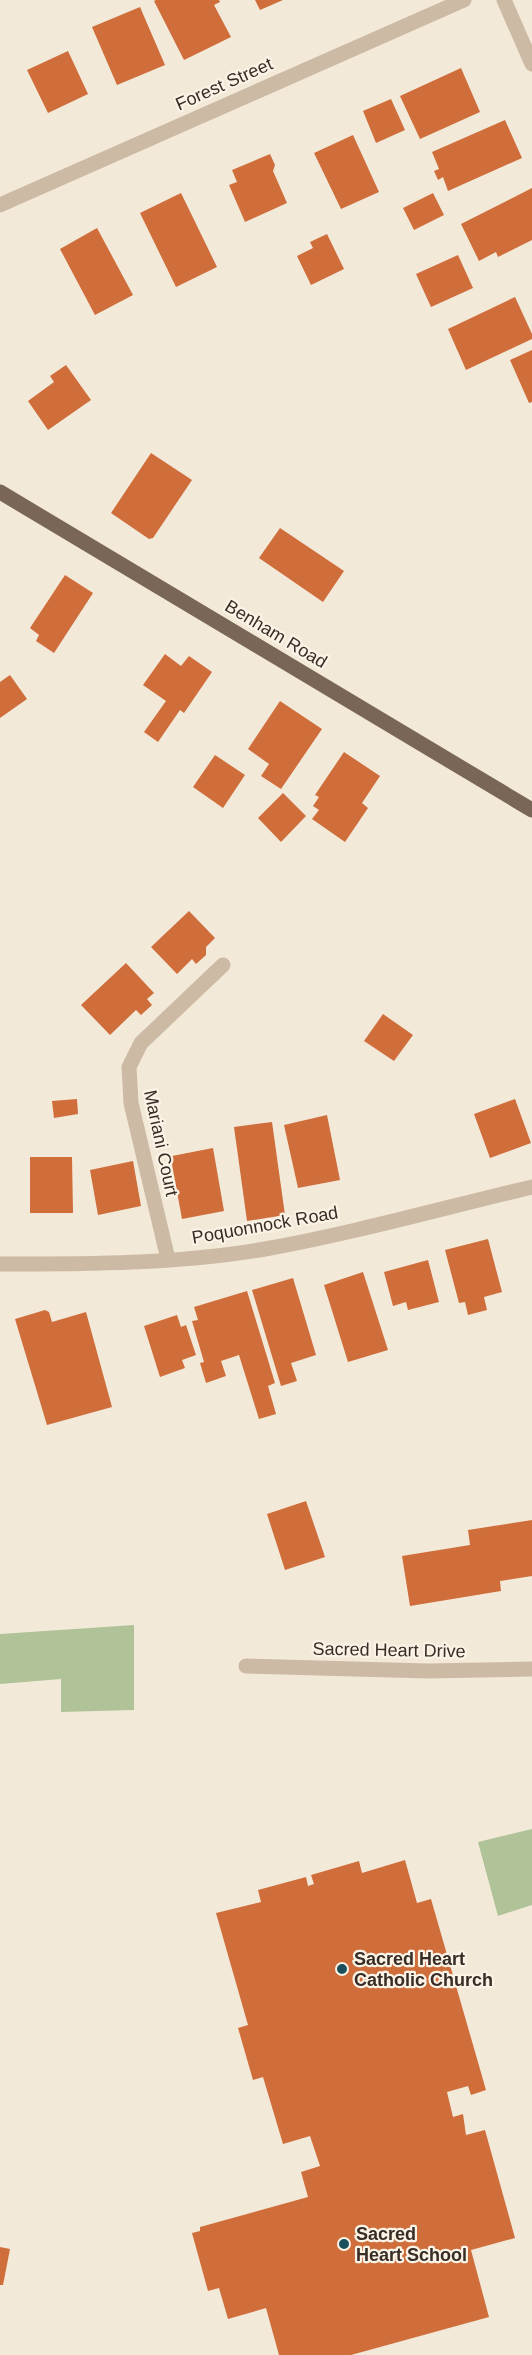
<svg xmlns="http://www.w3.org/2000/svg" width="532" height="2355" font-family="Arial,sans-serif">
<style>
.green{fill:#b0c398}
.building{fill:#cf6d3b}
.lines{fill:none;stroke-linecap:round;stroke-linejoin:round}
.minor{stroke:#ccbaa4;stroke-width:15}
.major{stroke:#7a6656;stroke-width:15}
.poi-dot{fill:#19505b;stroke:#fbf3e5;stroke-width:2}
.labels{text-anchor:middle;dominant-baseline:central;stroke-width:4.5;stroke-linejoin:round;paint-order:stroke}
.street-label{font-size:18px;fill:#372d26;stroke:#fbf3e5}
.poi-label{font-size:18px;font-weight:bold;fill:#372d26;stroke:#fbf3e5;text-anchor:start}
</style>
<rect width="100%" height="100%" fill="#f3e9d9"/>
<g class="green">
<path d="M134 1625V1710L61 1712V1679L0 1684V1634Z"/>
<path d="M532 1829V1905L498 1916 478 1842Z"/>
</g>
<g class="building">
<path d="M156 0H219L220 2 214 5 231 37 184 60 154 1Z"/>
<path d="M255 0H283L260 10Z"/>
<path d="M140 7 165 65 117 85 92 27Z"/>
<path d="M68 51 88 94 48 113 27 70Z"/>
<path d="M461 68 480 112 420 139 400 96Z"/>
<path d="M391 99 405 130 376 143 363 111Z"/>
<path d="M505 120 522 158 448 191 443 177 438 180 434 171 439 169 432 152Z"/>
<path d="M353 135 379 192 341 209 314 153Z"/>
<path d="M270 154 275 165 273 171 287 203 245 222 229 185 237 182 232 170Z"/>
<path d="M532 188V240L498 257 496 252 479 261 461 224Z"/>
<path d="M181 193 217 267 176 287 140 213Z"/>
<path d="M433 193 444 215 414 230 403 208Z"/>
<path d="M97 228 133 295 95 315 60 249Z"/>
<path d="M327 234 344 269 311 285 297 256 313 248 310 242Z"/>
<path d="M458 255 473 288 431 307 416 274Z"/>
<path d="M515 297 532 334V339L466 370 448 329Z"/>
<path d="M532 350V402L529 403 510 360Z"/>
<path d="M66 365 91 400 48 430 28 401 54 382 50 376Z"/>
<path d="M151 453 192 480 153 538 149 539 111 513Z"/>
<path d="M280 528 344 571 323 602 259 558Z"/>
<path d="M65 575 93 593 54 653 36 641 39 635 30 628Z"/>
<path d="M165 654 181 666 189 656 212 672 184 713 180 710 158 742 144 732 166 701 143 685Z"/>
<path d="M10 675 27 699 0 718V682Z"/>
<path d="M280 701 322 729 281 789 261 776 269 764 248 749Z"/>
<path d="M344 752 380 776 362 803 368 808 345 842 312 819 319 810 313 806 319 797 315 795Z"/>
<path d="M215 755 245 775 223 808 193 787Z"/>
<path d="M283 793 306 816 281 842 258 818Z"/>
<path d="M189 911 215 938 206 947V955L196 964 192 959 177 974 151 947Z"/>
<path d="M126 963 154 993 147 999 152 1005 141 1015 136 1010 110 1035 81 1005Z"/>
<path d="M383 1014 413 1035 394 1061 364 1041Z"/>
<path d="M77 1099 78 1114 54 1118 52 1101Z"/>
<path d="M515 1099 531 1143 490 1158 474 1114Z"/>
<path d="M327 1115 340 1180 298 1188 284 1125Z"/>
<path d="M272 1122 285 1215 247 1221 234 1127Z"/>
<path d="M213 1148 224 1211 182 1219 171 1159 172 1156Z"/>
<path d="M30 1157H72L73 1213H30Z"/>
<path d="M133 1161 141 1206 98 1215 90 1170Z"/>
<path d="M488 1239 502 1292 484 1297 487 1310 468 1315 465 1302 459 1303 445 1250Z"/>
<path d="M428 1260 439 1302 408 1310 406 1302 393 1306 384 1272Z"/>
<path d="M363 1272 388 1350 348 1362 324 1285Z"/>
<path d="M293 1278 316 1355 291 1363 297 1381 281 1386 252 1290Z"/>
<path d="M247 1291 275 1383 268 1386 276 1414 259 1419 239 1355 221 1361 226 1376 206 1383 200 1363 204 1362 192 1321 198 1320 194 1307Z"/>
<path d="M45 1310 49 1312 52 1322 86 1312 112 1407 47 1425 15 1319Z"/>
<path d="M177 1315 181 1327 186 1325 196 1355 182 1360 185 1368 160 1377 144 1326Z"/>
<path d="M306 1501 325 1557 285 1570 267 1514Z"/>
<path d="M532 1520V1576L500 1581 501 1591 410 1606 402 1556 470 1545 468 1530Z"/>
<path d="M405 1860 417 1903 431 1899 486 2090 471 2095 468 2086 447 2092 453 2117 463 2114 466 2135 485 2130 515 2238 471 2250 489 2317 351 2355H279L266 2308 228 2319 219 2288 208 2291 192 2233 200 2231V2227L308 2197 301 2172 320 2166 310 2136 283 2144 263 2077 253 2080 238 2028 248 2025 216 1913 261 1902 258 1890 306 1877 308 1886 314 1884 311 1875 359 1861 362 1873Z"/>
<path d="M0 2247 10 2249 3 2285H0Z"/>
</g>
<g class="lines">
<g class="minor">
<path d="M504 0 532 64"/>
<path d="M0 205 464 0"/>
<path d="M168 1259 131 1103 129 1067 141 1043 223 965"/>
<path d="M0 1264C87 1264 179 1264 265 1249 354 1233 443 1208 532 1187"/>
<path d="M246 1666 428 1671 532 1669"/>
</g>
<path class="major" d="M0 492 532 810"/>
</g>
<g class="poi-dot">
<circle cx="342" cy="1969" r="6"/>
<circle cx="344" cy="2244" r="6"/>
</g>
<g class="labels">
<g class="street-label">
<text transform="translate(224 84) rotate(-24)">Forest Street</text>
<text transform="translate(276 634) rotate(31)">Benham Road</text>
<text transform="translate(161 1143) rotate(78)">Mariani Court</text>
<text transform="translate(265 1225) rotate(-10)">Poquonnock Road</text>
<text transform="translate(389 1650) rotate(1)">Sacred Heart Drive</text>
</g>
<g class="poi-label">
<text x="354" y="1959">Sacred Heart<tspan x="354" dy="21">Catholic Church</tspan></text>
<text x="356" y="2234">Sacred<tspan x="356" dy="21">Heart School</tspan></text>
</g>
</g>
</svg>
